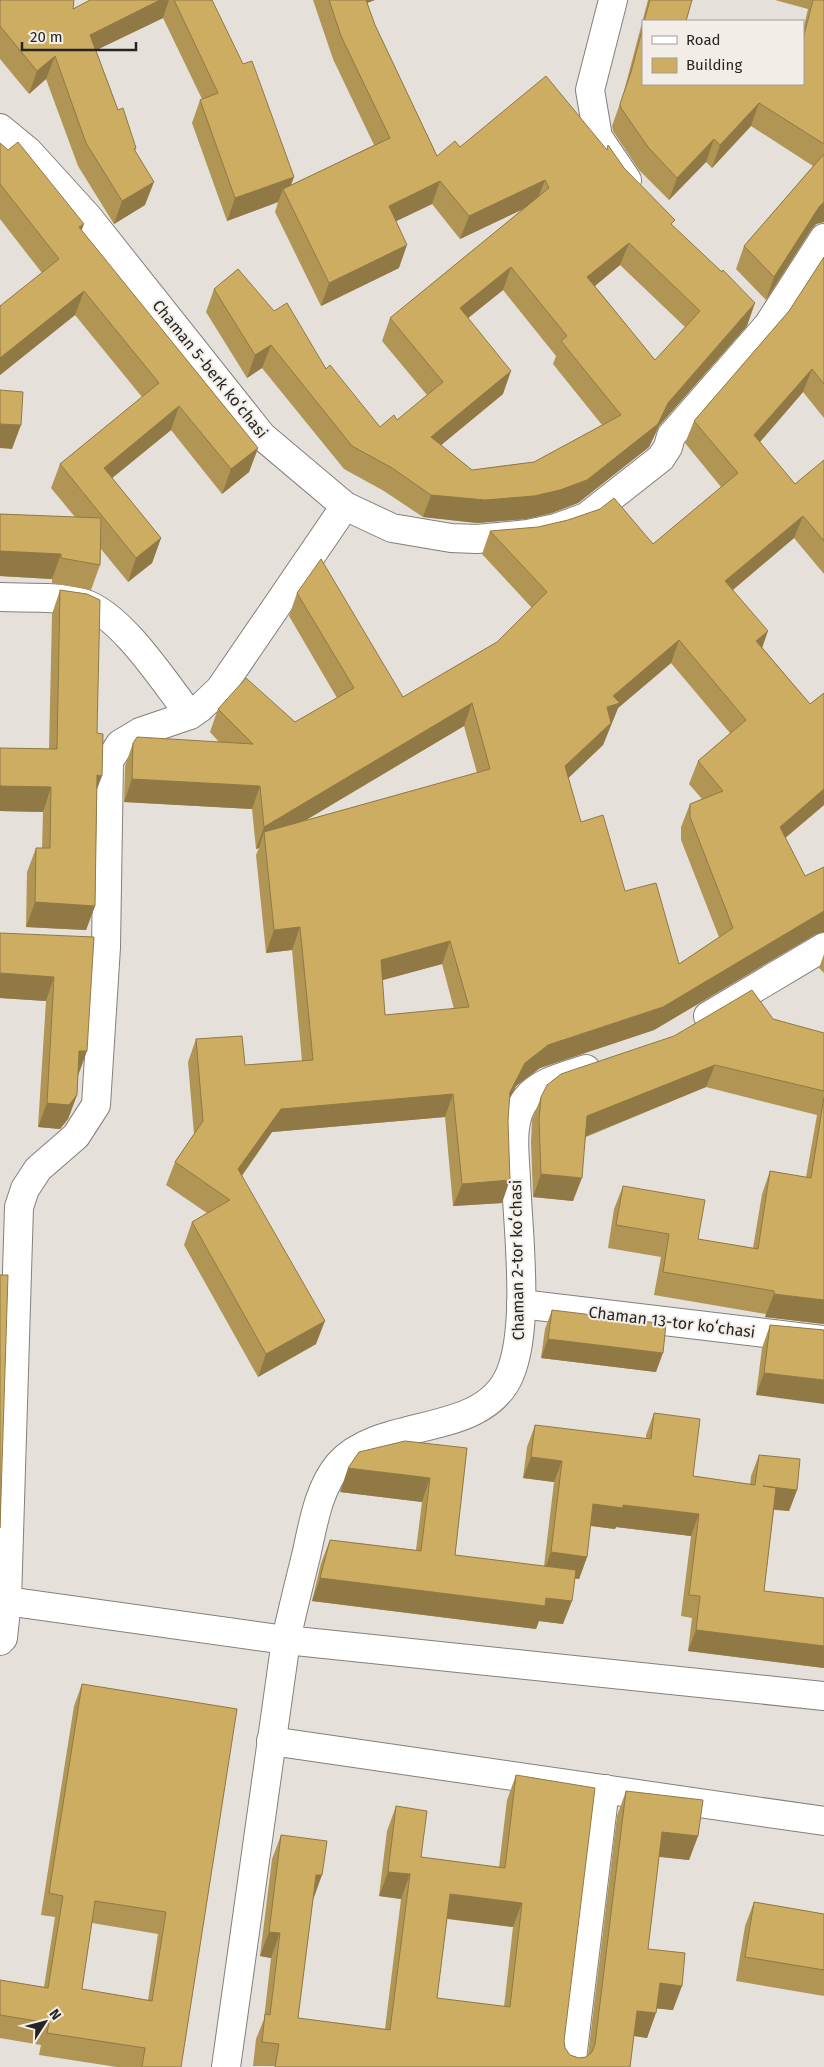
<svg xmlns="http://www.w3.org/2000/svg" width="824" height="2067" font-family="'Fira Sans',sans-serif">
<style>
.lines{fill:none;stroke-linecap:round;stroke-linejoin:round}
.minor-casing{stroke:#847f7b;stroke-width:30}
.minor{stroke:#fff;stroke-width:28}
.wall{fill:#b09554;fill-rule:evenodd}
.shaded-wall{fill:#907945}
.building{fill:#cdad62;stroke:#907945;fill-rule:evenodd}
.labels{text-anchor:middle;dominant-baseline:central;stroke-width:4;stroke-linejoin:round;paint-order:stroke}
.street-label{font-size:16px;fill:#272523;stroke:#f3ede8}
</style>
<rect width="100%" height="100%" fill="#e6e0db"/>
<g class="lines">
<g class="minor-casing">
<g id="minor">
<path d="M613 0 590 90 598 137 627 180"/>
<path d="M0 128 28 151 88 217 262 436 345 506 392 528 451 538 477 539 528 534 556 528 586 517 661 458 668 447 671 436 768 325 824 238"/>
<path d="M0 597C27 598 57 596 83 603 122 615 165 683 190 715"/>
<path d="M708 1016 824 947"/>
<path d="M586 1069C566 1076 540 1081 526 1099 509 1120 515 1154 516 1179 518 1232 530 1326 510 1374 483 1439 382 1416 339 1464 318 1489 313 1525 306 1556 299 1584 292 1612 286 1640L824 1696"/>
<path d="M521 1304 824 1340"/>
<path d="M0 1600 286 1640 226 2067"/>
<path d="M0 1641 3 1638 7 1600 19 1207 25 1189 38 1169 76 1136 96 1105 106 947 109 761 120 744 140 732 190 715 200 708 220 689 345 506"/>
<path d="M271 1741 824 1821"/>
<path d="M571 2067 605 1789"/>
</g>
</g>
<use href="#minor" class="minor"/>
</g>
<g class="wall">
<path d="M0 0 73 9 90 0H212L291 185 374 145 333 59 313 0H375L367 3 375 25 437 156 460 147 606 150 624 168 672 226 747 326 659 426 649 447 578 503 552 513 526 519 477 523 423 517 384 491 344 469 262 368 247 378 206 312 214 289 274 311 380 427 397 420 427 395 382 341 390 318 523 209 460 239 432 204 396 221 399 268 321 306 275 212 278 202 227 221 192 123 200 100 202 99 163 18 96 50 118 110 136 148 135 151 145 205 114 224 78 166 46 79 29 94 0 59ZM620 265 685 327 655 360 595 286ZM503 290 556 356 553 364 602 425 534 462 472 470 441 445 503 394 468 318Z"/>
<path d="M648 0H692L686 21H643V84H803V30L808 9 775 0H824V222L816 224 811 230 766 300 736 269 744 246 813 166 751 126 712 168 706 162 669 200 639 170 613 131 612 126 623 95Z"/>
<path d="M0 143 81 230 258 448 249 472 222 494 171 430 112 478 161 538 152 563 128 582 101 549 100 565 91 590 52 583V579L0 576V514L75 517 51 488 60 464 142 397 75 315 0 375V306L42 273 0 219Z"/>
<path d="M824 257V418L803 392 760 442 795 484 824 460V574L794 538 733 590 762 647 810 704 824 693V805L785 838 805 876 824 867V932L816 934 654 1030 540 1068 516 1086 509 1100 502 1203 453 1206 445 1117 272 1132 242 1176 316 1344 258 1377 184 1245 192 1222 207 1213 166 1185 175 1162 194 1134 188 1062 196 1039 245 1065 302 1061 292 950 266 953 256 855 259 848 256 849 252 809 124 802 125 766 133 743 219 742 210 732 218 709 295 722 337 698 289 616 297 593 403 697 497 642 532 608 482 554 490 531 653 544 721 487 685 443 694 421 789 311ZM671 663 730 733 698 761 689 784 702 799 690 804 681 827V840L719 937 679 964 625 891 581 822 568 778 603 745 618 708ZM464 726 477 773 303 821ZM442 964 454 1009 385 1015 382 980Z"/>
<path d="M60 590 97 789 95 906 86 930 26 927 27 872 36 848H42L43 812 0 811V748L49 749 52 614Z"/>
<path d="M94 937 78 1075 77 1095 68 1119 60 1129 38 1127 46 1001 0 998Z"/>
<path d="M824 954V973L819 968Z"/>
<path d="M773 1019 824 1033V1324L765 1317 766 1314 654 1295 661 1257 608 1248 614 1209 623 1186 698 1239 753 1248 762 1194 770 1171 806 1177 817 1115 706 1087 586 1137 573 1201 533 1197 531 1143 532 1120 541 1097Z"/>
<path d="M552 1310 656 1372 541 1358 545 1329Z"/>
<path d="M770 1325 824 1330 756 1395 762 1348Z"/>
<path d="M654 1413 693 1476 750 1484 751 1476 759 1455 797 1490 789 1511 774 1510 764 1591 824 1598V1668L688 1651 692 1618 681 1616 691 1536 616 1527 615 1529 590 1526 587 1557 579 1579 575 1578 563 1624 539 1621 536 1629 312 1601 321 1563 330 1540 416 1550 422 1502 340 1492 467 1448 455 1555 544 1566 554 1482 523 1478 527 1447 535 1425 646 1439V1435Z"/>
<path d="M82 1684 237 1709 181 2067H117L39 2055 41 2045 0 2038V1980L44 1987 55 1917 41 1915 74 1706ZM92 1923 158 1934 148 2000 82 1989Z"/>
<path d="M516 1775 565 2048 570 2055 579 2058 586 2057 588 2055 617 1816 626 1791 698 1836 689 1860 659 1857 648 1949 673 2010 657 2008 647 2038 634 2036 630 2067 253 2066 256 2039 264 2019 271 1958 260 1956 272 1859 281 1835 313 1900 298 2018 385 2029 401 1899 379 1896 387 1831 396 1806 421 1857 499 1867 507 1800ZM447 1919 513 1927 504 2007 437 1998Z"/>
<path d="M754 1902 824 1914V1996L736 1981 745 1926Z"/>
</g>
<g class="shaded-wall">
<path d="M160 0H169L163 18 82 57 90 35Z"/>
<path d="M355 0H375L352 8Z"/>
<path d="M55 56 46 79 29 94 37 71Z"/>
<path d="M759 103 751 126 712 168 720 145Z"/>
<path d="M714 139 706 162 669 200 677 178Z"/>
<path d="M294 177 287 196 283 189 278 202 227 221 235 198Z"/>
<path d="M545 180 536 203 460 239 469 216Z"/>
<path d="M440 181 432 204 380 229 389 206Z"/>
<path d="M154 182 145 205 114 224 122 201Z"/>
<path d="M824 202V222L816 224 811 230 766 300 774 277 819 207Z"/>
<path d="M84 224 75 248 79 227Z"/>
<path d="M629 243 620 265 579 299 587 277Z"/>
<path d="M407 245 399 268 321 306 329 283Z"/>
<path d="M511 267 503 290 452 331 460 308Z"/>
<path d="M84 291 75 315 0 375V358Z"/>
<path d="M755 303 747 326 659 426 649 447 578 503 552 513 526 519 477 523 423 517 431 495 485 500 668 403Z"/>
<path d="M271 345 262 368 247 378 255 355Z"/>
<path d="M812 369 803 392 746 458 754 435Z"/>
<path d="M511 371 503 394 423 460 431 437Z"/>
<path d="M179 406 171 430 95 492 104 468Z"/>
<path d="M0 424 21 425 12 449 0 448Z"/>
<path d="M258 448 249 472 222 494 231 469Z"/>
<path d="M803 516 794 538 717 603 725 581Z"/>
<path d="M161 538 152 563 128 582 136 558Z"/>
<path d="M0 551 61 554 52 579 0 576Z"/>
<path d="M768 631 760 654 756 641Z"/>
<path d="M679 640 671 663 618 708 603 745 557 789 565 766 607 707 613 696Z"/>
<path d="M472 703 464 726 266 844 264 832 259 848 256 849 264 827Z"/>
<path d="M97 775 102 776 93 800Z"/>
<path d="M132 779 260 786 252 809 124 802Z"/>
<path d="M0 786 51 787 43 812 0 811Z"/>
<path d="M824 789V805L771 850 780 827Z"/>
<path d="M35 902 95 906 86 930 26 927Z"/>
<path d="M824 911V932L816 934 654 1030 540 1068 516 1086 501 1115 510 1092 525 1063 548 1045Z"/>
<path d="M300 927 292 950 266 953 274 930Z"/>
<path d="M450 941 442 964 372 983 381 960Z"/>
<path d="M0 973 54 977 46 1001 0 998Z"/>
<path d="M79 1051H87L78 1076Z"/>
<path d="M715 1065 706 1087 579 1139 587 1116Z"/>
<path d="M453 1094 445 1117 272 1132 230 1192 238 1169 281 1109Z"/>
<path d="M77 1095 68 1119 60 1129 38 1127 47 1103Z"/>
<path d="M541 1174 582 1178 573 1201 533 1197Z"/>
<path d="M510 1180 502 1203 453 1206 462 1184Z"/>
<path d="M774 1294 824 1300V1324L765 1317Z"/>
<path d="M325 1321 316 1344 258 1377 266 1354Z"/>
<path d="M548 1339 663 1353 656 1372 541 1358Z"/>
<path d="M764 1373 824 1380V1404L756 1395Z"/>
<path d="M531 1457 562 1461 554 1482 523 1478Z"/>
<path d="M348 1468 430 1478 422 1502 340 1492Z"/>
<path d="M763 1486 797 1490 789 1511 755 1507Z"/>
<path d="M593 1504 623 1505 699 1514 691 1536 616 1527 615 1529 585 1525Z"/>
<path d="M551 1552 587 1557 579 1579 543 1574Z"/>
<path d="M320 1578 546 1598 572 1601 563 1624 539 1621 536 1629 312 1601Z"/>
<path d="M696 1630 824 1646V1668L688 1651Z"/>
<path d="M662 1832 698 1836 689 1860 653 1856Z"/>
<path d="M388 1872 410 1874 401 1899 379 1896Z"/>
<path d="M316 1875H322L313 1900Z"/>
<path d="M450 1894 522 1903 513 1927 442 1918Z"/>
<path d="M269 1932 280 1933 271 1958 260 1956Z"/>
<path d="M660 1983 682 1986 673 2010 651 2008Z"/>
<path d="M637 2011 656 2013 647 2038 628 2035Z"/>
</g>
<g class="building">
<path d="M0 0H74L73 9 90 0H160L90 35 118 110 123 108 136 148 134 149 154 182 122 201 86 143 55 56 37 71 0 26Z"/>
<path d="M174 0H212L243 64 252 61 294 177 235 198 200 100 218 93Z"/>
<path d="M329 0H366L375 25 437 156 455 141 460 147 546 76 607 150 608 145 624 168 675 220 671 224 722 272 723 270 755 303 668 403 658 424 587 480 560 490 534 496 485 500 431 495 392 468 352 446 271 345 255 355 214 289 238 269 274 311 287 303 326 369 330 365 380 427 394 415 397 420 443 382 390 318 549 188 545 180 469 216 440 181 389 206 407 245 329 283 283 189 390 138 341 36ZM629 243 700 311 655 360 587 277ZM511 267 567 336 561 341 621 415 534 462 472 470 431 437 511 371 460 308Z"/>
<path d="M650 0H692L686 21H644Z"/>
<path d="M813 0H824V144L759 103 720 145 714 139 677 178 648 147 621 108 620 104 631 72 643 27V84H803V39Z"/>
<path d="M18 142 84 224 79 227 258 448 231 469 179 406 104 468 161 538 136 558 60 464 159 383 84 291 0 358V306L59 259 0 184V143L8 150Z"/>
<path d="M824 154V202L819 207 774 277 744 246Z"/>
<path d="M824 257V384L812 369 754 435 795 484 824 460V541L803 516 725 581 768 631 756 641 810 704 824 693V789L780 827 805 876 824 867V911L663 1007 548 1045 525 1063 510 1092 508 1121 510 1180 462 1184 453 1094 281 1109 238 1169 325 1321 266 1354 192 1222 230 1200 175 1162 203 1121 196 1039 242 1036 245 1065 313 1060 300 927 274 930 264 832 490 769 472 703 264 827 260 786 132 779 133 743 137 737 253 744 218 709 246 678 295 722 354 688 297 593 321 559 403 697 497 642 547 592 490 531 538 527 568 520 600 509 614 498 653 544 738 473 694 421 789 311ZM679 640 746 720 698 761 723 791 690 804V817L733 928 679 964 656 883 625 891 603 815 581 822 565 766 611 723 607 707 620 703 613 696ZM450 941 469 1007 385 1015 381 960Z"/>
<path d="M0 390 23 392 21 425 0 424Z"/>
<path d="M0 514 101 518 100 565 61 558V554L0 551Z"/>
<path d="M60 590 87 594 100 600 97 733 103 734 102 776 97 775 95 906 35 902 36 848H50L51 787 0 786V748L57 749Z"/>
<path d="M0 933 94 937 87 1051H79L77 1095 69 1105 47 1103 54 977 0 973Z"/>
<path d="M752 990 773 1019 824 1033V1091L715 1065 587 1116 582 1178 541 1174 539 1120 541 1097 547 1085 561 1074 674 1036Z"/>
<path d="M824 1097V1300L774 1294V1291L663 1272 669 1234 616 1225 623 1186 705 1200 698 1239 758 1249 770 1171 811 1178Z"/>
<path d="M0 1275H8L0 1528Z"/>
<path d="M552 1310 666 1324 663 1353 548 1339Z"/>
<path d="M770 1325 824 1330V1380L764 1373Z"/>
<path d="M654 1413 700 1419 693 1476 755 1485 759 1455 800 1459 797 1490 763 1486 776 1488 764 1591 824 1598V1646L696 1630 700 1596 689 1595 699 1514 623 1505V1508L593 1504 587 1557 551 1552 562 1461 531 1457 535 1425 651 1439Z"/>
<path d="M405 1441 467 1448 455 1555 576 1570 572 1601 546 1598 545 1606 320 1578 330 1540 421 1551 430 1478 348 1468 359 1452Z"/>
<path d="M82 1684 237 1709 181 2067H142L145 2048 47 2033 49 2023 0 2015V1980L48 1988 63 1896 49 1893ZM95 1901 166 1912 152 2001 82 1989Z"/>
<path d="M516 1775 595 1788 564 2041 565 2048 570 2055 579 2058 586 2057 592 2052 595 2044 626 1791 703 1800 698 1836 662 1832 648 1949 685 1953 682 1986 660 1983 656 2013 637 2011 630 2067H275L279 2044 262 2042 265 2014 270 2015 280 1933 269 1932 281 1835 327 1841 322 1875H316L298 2018 390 2030 410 1874 388 1872 396 1806 427 1811 421 1857 505 1868ZM450 1894 522 1903 510 2007 437 1998Z"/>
<path d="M754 1902 824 1914V1970L745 1957Z"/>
</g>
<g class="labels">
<g class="street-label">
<text transform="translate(210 369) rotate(51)">Chaman 5-berk koʻchasi</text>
<text transform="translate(517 1260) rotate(-91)">Chaman 2-tor koʻchasi</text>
<text transform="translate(672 1322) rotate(7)">Chaman 13-tor koʻchasi</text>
</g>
</g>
<rect x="642" y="20" width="162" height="65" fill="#f3ede8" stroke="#a19d99"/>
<rect x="652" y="36" width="25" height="8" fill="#ffffff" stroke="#a19d99"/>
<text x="686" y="45" font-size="15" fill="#272523">Road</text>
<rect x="652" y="58" width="25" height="15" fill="#cdad62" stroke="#a19d99"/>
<text x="686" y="70" font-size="15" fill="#272523">Building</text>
<g transform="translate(45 2022) rotate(54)" stroke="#f3ede8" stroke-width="4" paint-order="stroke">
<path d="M0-4L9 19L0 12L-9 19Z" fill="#272523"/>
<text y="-8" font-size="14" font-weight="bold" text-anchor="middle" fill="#272523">N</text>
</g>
<path d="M22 42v8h114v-8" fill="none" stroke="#272523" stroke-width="2.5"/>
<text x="30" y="42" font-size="15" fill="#272523" stroke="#f3ede8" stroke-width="4" paint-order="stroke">20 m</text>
</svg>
